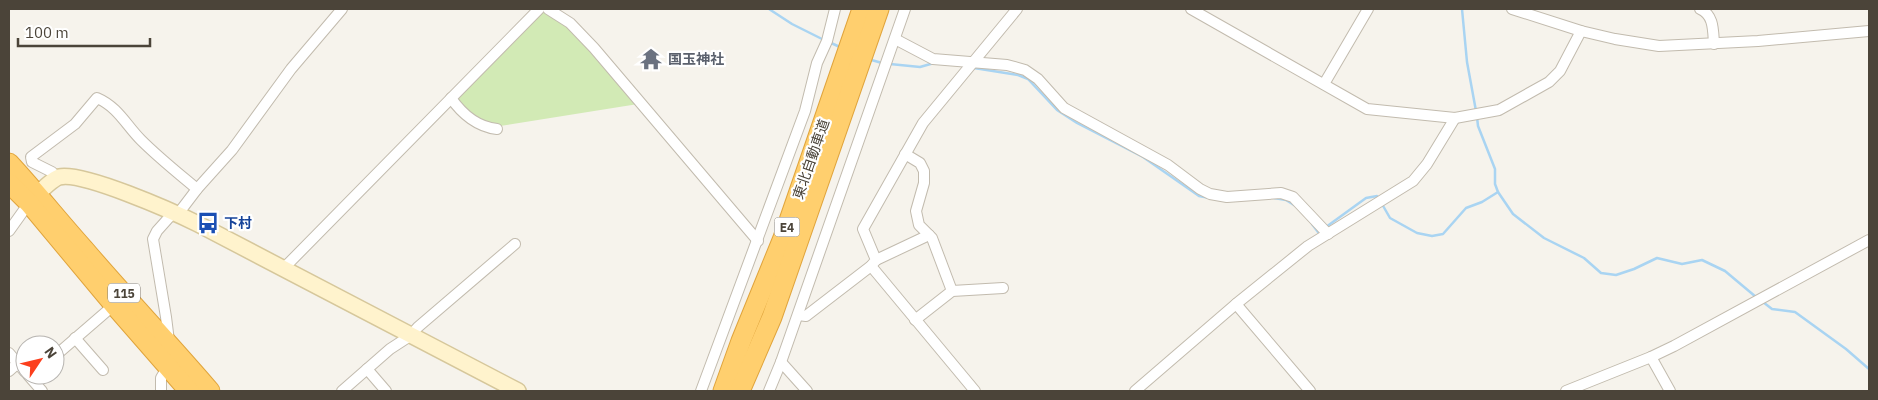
<svg xmlns="http://www.w3.org/2000/svg" width="1878" height="400" font-family="'IBM Plex Sans','Noto Sans JP',sans-serif">
<style>
.green{fill:#d2eab5}
.lines{fill:none;stroke-linecap:round;stroke-linejoin:round}
.stream{stroke:#a9d4f2;stroke-width:2.5}
.street-casing{stroke:#c2bbae;stroke-width:12}
.secondary-casing{stroke:#d6c79b;stroke-width:18}
.highway-casing{stroke:#e0a43c;stroke-width:21}
.street{stroke:#fff;stroke-width:10}
.secondary{stroke:#fff3cd;stroke-width:15}
.highway{stroke:#ffcf6e;stroke-width:19}
.labels{text-anchor:middle;dominant-baseline:central;stroke-width:4.5;stroke-linejoin:round;paint-order:stroke}
.shield{fill:#fff;stroke:#817c74;stroke-width:1}
.shield-label{font-size:12px;font-weight:bold;fill:#4b4439}
.worship-label{font-size:14px;font-weight:bold;fill:#5b616d;stroke:#fff;text-anchor:start}
.street-label{font-size:14px;fill:#4b4439;stroke:#fff}
.transit-label{font-size:14px;font-weight:bold;fill:#164399;stroke:#fff;text-anchor:start}
</style>
<rect width="100%" height="100%" fill="#f6f3ec"/>
<path class="green" d="M542 9 565 24 585 42 638 104 500 126C474 119 473 118 456 97Z"/>
<g class="lines">
<g class="stream">
<path d="M769 9 792 24 824 40"/>
<path d="M1462 9 1467 62 1476 111"/>
<path d="M829 42 842 48"/>
<path d="M868 59 882 63"/>
<path d="M890 64 920 67 934 63"/>
<path d="M974 68 1018 75 1028 79 1057 110 1077 123 1143 157 1199 196 1226 201"/>
<path d="M1477 117 1478 126 1495 169V184L1498 192 1513 214 1544 238 1584 258 1601 273 1616 275 1634 269 1657 258 1682 264 1702 260 1725 271 1756 297"/>
<path d="M1274 198 1286 200 1294 205"/>
<path d="M1382 204 1390 218 1417 233 1432 236 1443 234 1466 208 1482 202 1498 192"/>
<path d="M1312 224 1318 232 1321 230"/>
<path d="M1326 227 1366 198 1377 196 1379 199"/>
<path d="M1763 302 1772 309 1795 312 1846 349 1869 369"/>
</g>
<g class="street-casing">
<g id="street">
<path d="M548 9 570 23 594 48 758 241"/>
<path d="M1191 9 1367 109 1455 118 1499 110 1549 82 1560 71 1581 31"/>
<path d="M1512 9 1581 31 1615 39 1659 46 1758 41 1869 31"/>
<path d="M1700 9C1714 15 1713 30 1714 44"/>
<path d="M895 39 933 59 1007 65 1025 70 1038 79 1064 108 1168 165 1200 189 1210 194 1227 197 1281 193 1293 197 1328 234"/>
<path d="M1324 84 1368 9"/>
<path d="M451 98C462 114 478 127 497 129"/>
<path d="M905 154 920 163 924 171V183L916 211 919 225 932 238 952 291"/>
<path d="M57 178 52 172 32 162 31 157 75 124 97 98C118 107 126 125 141 140 159 158 178 173 197 189"/>
<path d="M178 214 197 189 232 150 291 69 342 9"/>
<path d="M9 231 29 203"/>
<path d="M876 260 929 235"/>
<path d="M871 266 975 391"/>
<path d="M283 269 539 9"/>
<path d="M1236 304 1310 391"/>
<path d="M798 315 806 316 871 266 876 260 863 229 923 123 1017 9"/>
<path d="M915 320 952 291 1003 288"/>
<path d="M75 338 103 370"/>
<path d="M169 341 166 317 153 239 157 231 174 212"/>
<path d="M9 353 25 372"/>
<path d="M55 356 114 305"/>
<path d="M1651 357 1670 391"/>
<path d="M781 362 807 391"/>
<path d="M367 369 386 391"/>
<path d="M9 371 18 363"/>
<path d="M28 375 42 391"/>
<path d="M161 391V378L168 366"/>
<path d="M342 391 390 349 410 336 418 327 515 244"/>
<path d="M701 391 805 111 817 63 827 41 835 9"/>
<path d="M769 391 781 362 905 9"/>
<path d="M1135 391 1236 304 1308 246 1413 181 1427 164 1455 118"/>
<path d="M1566 391 1651 357 1674 346 1869 240"/>
</g>
</g>
<g class="secondary-casing">
<path id="secondary" d="M30 202C38 194 49 181 59 177 82 171 174 212 198 224L518 391"/>
</g>
<g class="highway-casing">
<g id="highway">
<path d="M9 163C35 191 58 220 84 249 125 297 169 343 210 391"/>
<path d="M9 183 29 203 114 305 189 391"/>
<path d="M723 391 741 341 783 238 862 9"/>
<path d="M740 391 772 317 879 9"/>
</g>
</g>
<use href="#street" class="street"/>
<use href="#secondary" class="secondary"/>
<use href="#highway" class="highway"/>
</g>
<defs>
<g id="temple-bare" transform="scale(1.725)"><path d="M0-6L5-2H3V0L6.5 2.5H4V6H1.5V3h-3V6H-4V2.5H-6.5L-3 0V-2H-5Z" fill="#6b7280" stroke="#fff" stroke-width="2.5" paint-order="stroke"/></g>
<g id="bus-bare" transform="scale(1.725)"><path d="M-5-6H5V4H4V6H2V4H-2V6H-4V4H-5ZM-3.5-4V0h7V-4ZM-3.5 1.2v1.5H-2V1.2ZM2 1.2v1.5H3.5V1.2Z" fill="#1a4fb4" stroke="#fff" stroke-width="2.5" paint-order="stroke"/></g>
</defs>
<g fill-rule="evenodd">
<use href="#temple-bare" x="651" y="59"/>
<use href="#bus-bare" x="208" y="223"/>
</g>
<g class="labels">
<g class="shield">
<rect x="774.5" y="217.5" width="25" height="19" rx="4"/>
<rect x="108" y="283.5" width="32" height="19" rx="4"/>
</g>
<g class="shield-label">
<text x="787" y="227">E4</text>
<text x="124" y="293">115</text>
</g>
<g class="worship-label">
<text x="668" y="59">国玉神社</text>
</g>
<g class="street-label">
<text transform="translate(811 159) rotate(-71)">東北自動車道</text>
</g>
<g class="transit-label">
<text x="224" y="223">下村</text>
</g>
</g>
<rect width="1878" height="400" fill="none" stroke="#4b4439" stroke-width="20"/>
<g transform="translate(40 360) rotate(55)"><circle r="24" fill="#ffffff" stroke="#b7b4b0"/>
<path d="M0-4L9 19L0 12L-9 19Z" fill="#fc3f1d"/>
<text y="-8" font-size="14" font-weight="bold" text-anchor="middle" fill="#4b4439">N</text>
</g>
<path d="M18 38v8h132v-8" fill="none" stroke="#4b4439" stroke-width="2.5"/>
<text x="25" y="38" font-size="15" fill="#4b4439" stroke="#ffffff" stroke-width="4" paint-order="stroke">100 m</text>
</svg>
